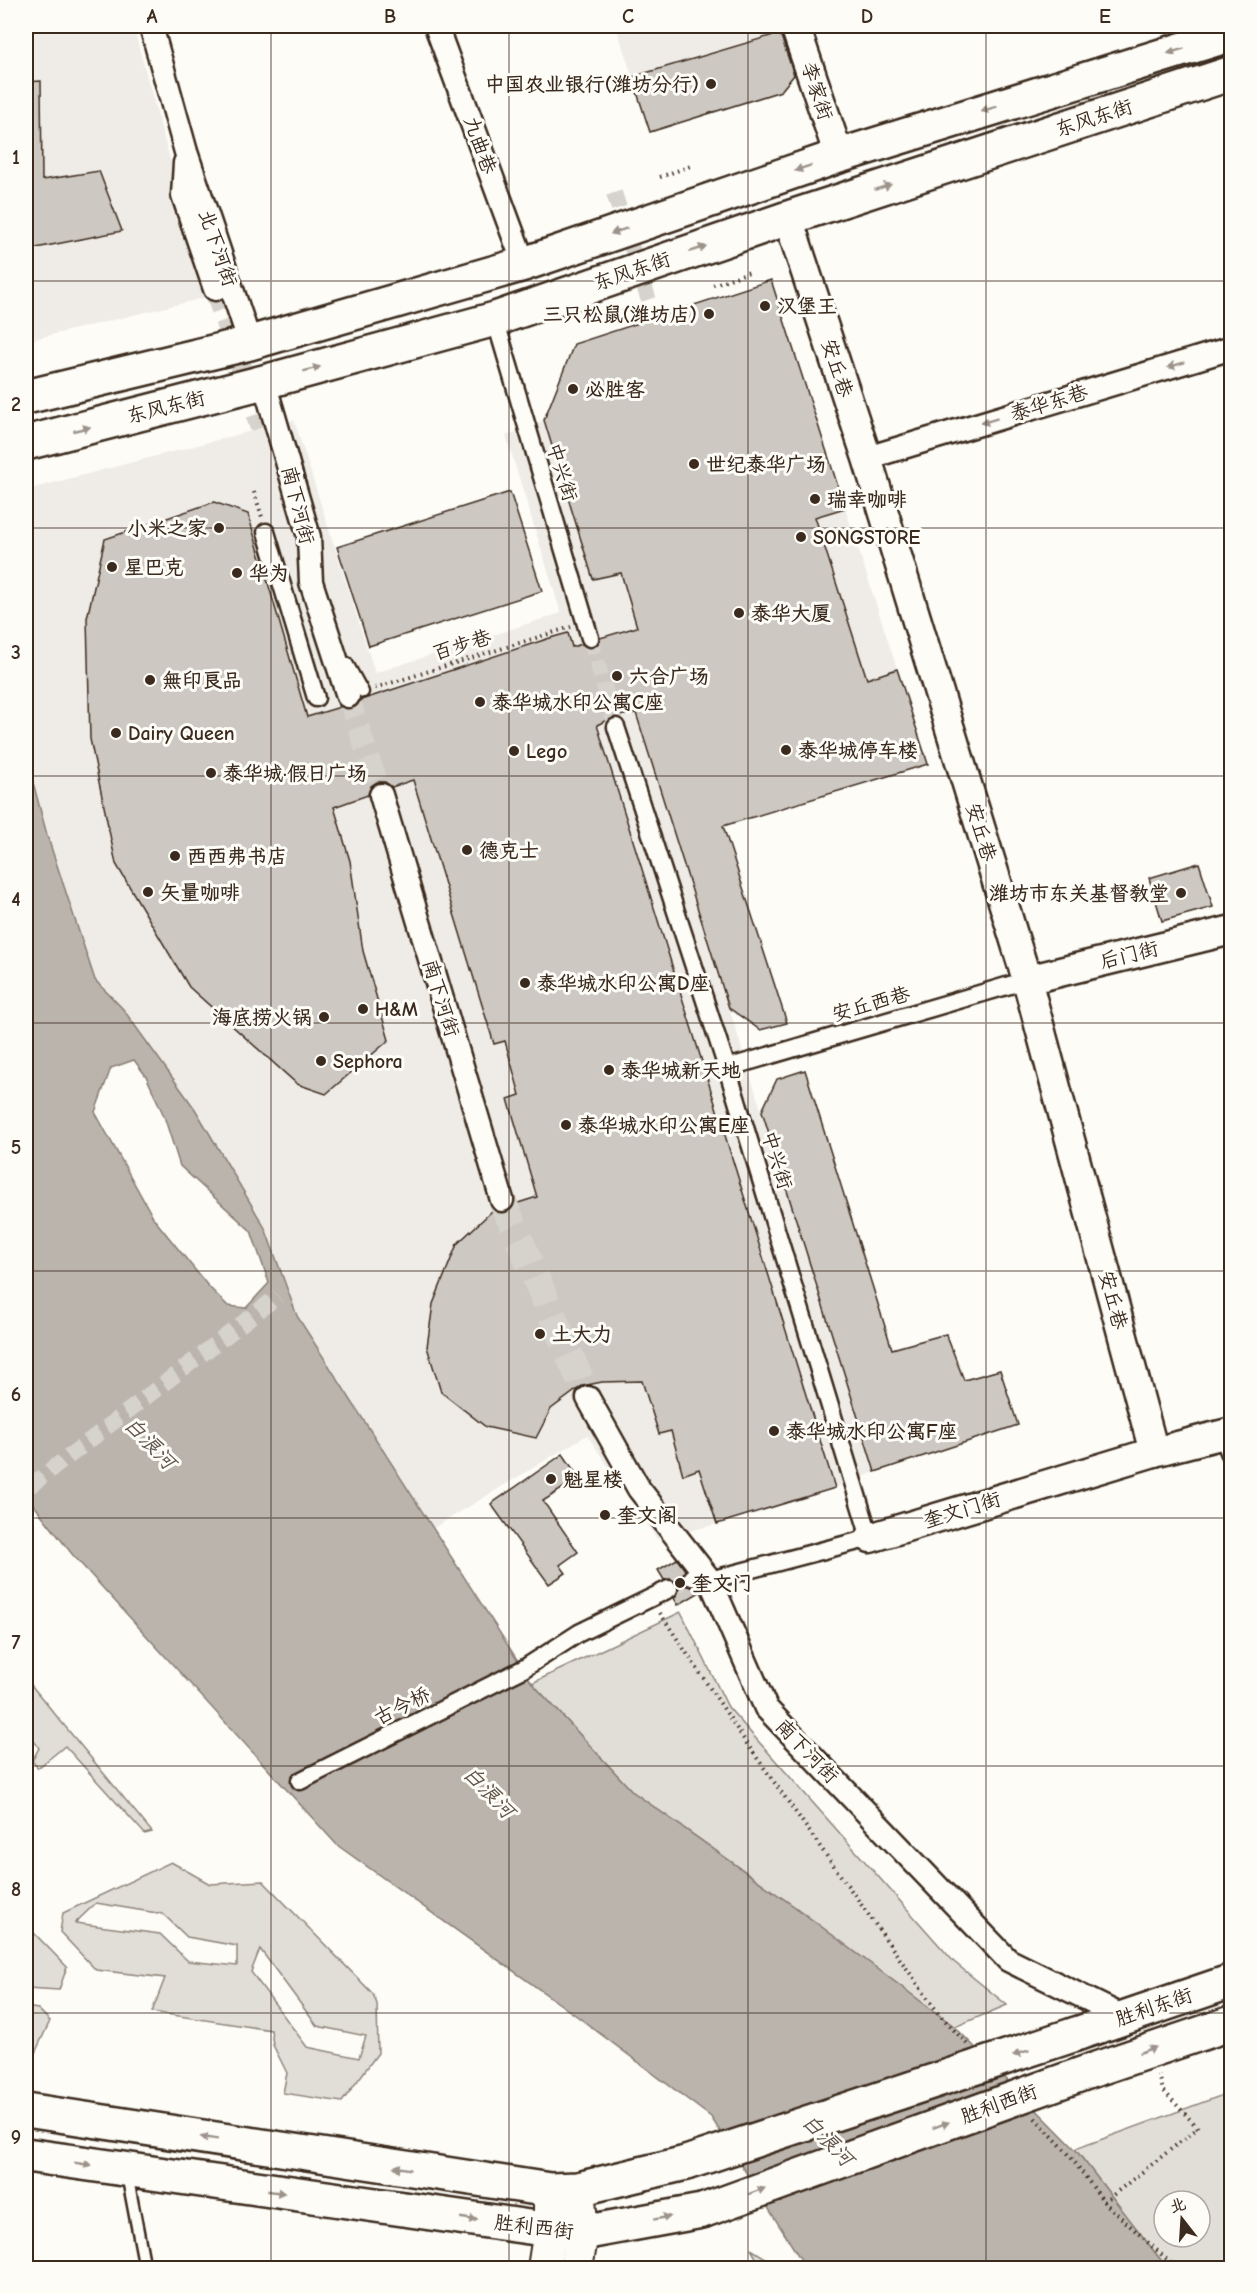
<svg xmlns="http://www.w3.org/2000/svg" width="1257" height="2294" font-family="'Comic Neue','LXGW WenKai TC',sans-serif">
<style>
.built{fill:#efece7}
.green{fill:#e1ded7;stroke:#8e847a;stroke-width:1.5;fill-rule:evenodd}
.water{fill:#bbb4ad;stroke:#887d74;stroke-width:1.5;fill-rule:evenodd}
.building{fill:#cdc8c2;stroke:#3b2a1e;stroke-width:1.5}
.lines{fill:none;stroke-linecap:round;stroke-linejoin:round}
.pedestrian-tunnel{stroke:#d6d2cc;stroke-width:16;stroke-dasharray:16 8;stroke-linecap:butt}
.minor-tunnel{stroke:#d6d2cc;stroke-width:22;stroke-dasharray:22 11;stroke-linecap:butt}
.tertiary-tunnel{stroke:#d6d2cc;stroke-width:28;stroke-dasharray:28 14;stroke-linecap:butt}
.service-casing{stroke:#3b2a1e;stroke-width:15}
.pedestrian-casing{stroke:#3b2a1e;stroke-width:21}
.minor-casing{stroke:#3b2a1e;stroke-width:27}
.tertiary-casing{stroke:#3b2a1e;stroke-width:33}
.secondary-casing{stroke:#3b2a1e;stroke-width:36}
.primary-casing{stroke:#3b2a1e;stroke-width:38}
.path{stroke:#3b2a1e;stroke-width:4;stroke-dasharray:1.5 4.5;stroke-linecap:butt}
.service{stroke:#fdfcf7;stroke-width:10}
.pedestrian{stroke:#fdfcf7;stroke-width:16}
.minor{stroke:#fdfcf7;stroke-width:22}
.tertiary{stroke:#fdfcf7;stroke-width:28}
.secondary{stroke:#fdfcf7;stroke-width:32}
.primary{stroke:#fdfcf7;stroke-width:33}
.primary-bridge-casing{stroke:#3b2a1e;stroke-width:38;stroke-linecap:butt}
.primary-bridge{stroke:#fdfcf7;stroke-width:33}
.oneway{fill:#9c938a}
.grid{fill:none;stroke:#3b2a1e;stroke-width:1.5;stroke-opacity:0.55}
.poi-dot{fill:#3b2a1e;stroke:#fdfcf7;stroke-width:2}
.labels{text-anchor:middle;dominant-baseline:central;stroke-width:6;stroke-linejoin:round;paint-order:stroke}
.poi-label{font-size:20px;font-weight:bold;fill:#3b2a1e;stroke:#fdfcf7;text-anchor:start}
.street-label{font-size:20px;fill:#3b2a1e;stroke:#fdfcf7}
.water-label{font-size:21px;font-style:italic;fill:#615349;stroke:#fdfcf7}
.neatline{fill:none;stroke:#3b2a1e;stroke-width:2}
.grid-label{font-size:20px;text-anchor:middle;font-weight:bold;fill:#3b2a1e}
</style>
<rect width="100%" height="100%" fill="#fdfcf7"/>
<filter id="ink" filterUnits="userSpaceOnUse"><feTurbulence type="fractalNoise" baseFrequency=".0167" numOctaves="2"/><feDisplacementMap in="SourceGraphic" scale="12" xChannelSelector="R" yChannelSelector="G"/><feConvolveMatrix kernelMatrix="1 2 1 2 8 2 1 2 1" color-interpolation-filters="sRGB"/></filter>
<g filter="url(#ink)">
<g class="built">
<path d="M26 26H133L208 297 26 341Z"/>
<path d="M616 26H787L793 47 794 75 781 91 650 132Z"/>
<path d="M771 280 928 764 676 839 875 1472 835 1488 717 1524 657 1539 587 1435 432 1529 297 1316 265 1228 123 1009 95 980 47 835 26 756V490L294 420 375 673 561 613 506 436 544 420 574 344Z"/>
</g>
<g class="green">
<path d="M681 1612 728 1707 954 1962 1007 2005 955 2027 795 1907 633 1792 532 1683Z"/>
<path d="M26 1679 152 1832 145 1834 65 1746 38 1768 32 1761 39 1748 26 1729Z"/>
<path d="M171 1862 210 1884 263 1881 373 1994 377 2004 378 2053 342 2102 283 2093 287 2073 273 2045 271 2030 152 2012 165 1978 96 1970 60 1932 63 1913ZM96 1903 163 1914 187 1937 237 1946V1966L188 1961 160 1934 75 1923ZM260 1949 317 2026 366 2036 359 2058 307 2047 251 1972Z"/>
<path d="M26 1932H33L67 1967 59 1990 26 1988Z"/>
<path d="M26 2007 38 2009 50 2021 34 2055 26 2054Z"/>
<path d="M1231 2092V2268H1167L1075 2149ZM1164 2201H1200V2237H1164Z"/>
<path d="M751 2249 782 2268H762Z"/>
</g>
<path class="water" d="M26 756 47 835 95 980 123 1009 195 1109 265 1228 297 1316 532 1683 633 1792 795 1907 955 2027 1075 2149 1167 2268H806L711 2117 578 2017 337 1845 72 1554 26 1495ZM134 1060 146 1076 164 1116 180 1166 251 1231 269 1283 246 1308 228 1306 208 1286 154 1219 95 1112 111 1068Z"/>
<g class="building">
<path d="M780 33 794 75 781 91 650 132 632 77Z"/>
<path d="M41 81 42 180 99 171 122 231 26 250V82Z"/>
<path d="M771 280 845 508 815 517 867 679 897 669 928 764 723 826 787 1023 760 1030 729 1008 636 713 613 717 597 725 835 1488 717 1524 699 1469 683 1475 671 1431 659 1434 642 1381 602 1382 582 1386 551 1409 536 1438 486 1427 441 1392 427 1347 433 1304 457 1244 492 1211 506 1213 515 1204 537 1197 508 1099 520 1095 505 1041 494 1044 413 780 392 787 385 782H377L371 786 368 795 334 807 350 861 363 951 389 1040 326 1094 297 1084 189 987 116 864 90 739 87 618 105 539 214 502 248 514 307 717 340 707 353 709 361 700 550 638 568 633 572 647 582 644 592 648 598 645 600 638 637 627 621 573 593 579 544 420 574 344Z"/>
<path d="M510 492 542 591 369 646 337 547Z"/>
<path d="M1199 863 1213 907 1162 921 1149 878Z"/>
<path d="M805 1070 892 1349 946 1334 964 1380 1000 1370 1018 1425 875 1472 762 1111 777 1079Z"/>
<path d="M563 1454 579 1478 543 1501 578 1552 560 1565 566 1573 549 1584 491 1504Z"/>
<path d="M677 1559 685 1570 682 1576 685 1585 698 1589 700 1592 678 1605 674 1598 679 1590 678 1584 670 1579 664 1580 658 1570Z"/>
</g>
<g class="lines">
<g class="pedestrian-tunnel">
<path d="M614 193 651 307"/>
<path d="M590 638 616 727"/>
<path d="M30 1486 278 1296"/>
<path d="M669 1589 692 1577"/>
</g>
<g class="minor-tunnel">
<path d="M215 289 261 428"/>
<path d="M348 696 381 795"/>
</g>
<path class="tertiary-tunnel" d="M502 1200 588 1398"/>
<g class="service-casing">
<g id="service">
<path d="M347 663 363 692"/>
<path d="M127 2174 145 2268"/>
</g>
</g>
<g class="pedestrian-casing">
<g id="pedestrian">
<path d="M495 319 590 638"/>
<path d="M266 532 316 698"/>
<path d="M616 727 727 1068 870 1538 710 1580 692 1577"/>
<path d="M727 1068 1027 980"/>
<path d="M300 1781 523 1669 579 1633 669 1589"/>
</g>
</g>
<g class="minor-casing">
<g id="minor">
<path d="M151 26 186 152 250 343"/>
<path d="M436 26 524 264"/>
<path d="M185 163 183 195 215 289"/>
<path d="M264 382 309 537 311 582 348 696"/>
<path d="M867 458 1232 348"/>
<path d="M381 795 502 1200"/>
<path d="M588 1398 639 1489 710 1580 766 1708 1008 1960 1124 2017"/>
<path d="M1225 1434 1232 1451"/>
</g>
</g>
<g class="tertiary-casing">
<g id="tertiary">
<path d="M795 26 839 156"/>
<path d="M788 218 867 458 1027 980 1154 1452"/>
<path d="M1027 980 1232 930"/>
<path d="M870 1538 1154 1452 1232 1432"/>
</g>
</g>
<g class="secondary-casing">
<g id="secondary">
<path d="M544 2268 550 2230V2190"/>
<path d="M576 2268 582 2233 578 2189"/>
</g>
</g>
<g class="primary-casing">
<g id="primary">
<path d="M26 397 250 343 524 264 839 156 1232 34"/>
<path d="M26 443 264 382 495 319 788 218 1232 73"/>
<path d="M1076 2034 1232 1981"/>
<path d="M1093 2070 1232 2023"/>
<path d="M26 2110 550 2190 578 2189 686 2163"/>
<path d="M26 2155 550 2230 582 2233 702 2211"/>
</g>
</g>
<g class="path">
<path d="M660 177 691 166"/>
<path d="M713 285 749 272"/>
<path d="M254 492 262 517"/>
<path d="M375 688 571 627"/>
<path d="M660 1613 745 1741 939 2014 967 2044"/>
<path d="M1035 2118 1067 2152 1104 2202 1176 2268"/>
<path d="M1104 2202 1198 2128 1163 2090 1159 2075"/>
</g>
<use href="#service" class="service"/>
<use href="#pedestrian" class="pedestrian"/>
<use href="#minor" class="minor"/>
<use href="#tertiary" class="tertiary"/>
<use href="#secondary" class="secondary"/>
<use href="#primary" class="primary"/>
<g class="primary-bridge-casing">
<g id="primary-bridge">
<path d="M686 2163 1076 2034"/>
<path d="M702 2211 1093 2070"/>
</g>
</g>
<use href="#primary-bridge" class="primary-bridge"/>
</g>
<defs><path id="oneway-solid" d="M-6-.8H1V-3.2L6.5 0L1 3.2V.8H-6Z" transform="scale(1.5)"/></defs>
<g class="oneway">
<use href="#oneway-solid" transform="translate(1176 51) rotate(163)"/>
<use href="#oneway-solid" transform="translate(989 109) rotate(163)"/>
<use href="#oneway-solid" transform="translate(803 168) rotate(161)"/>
<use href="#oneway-solid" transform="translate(883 187) rotate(-18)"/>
<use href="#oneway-solid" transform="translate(619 231) rotate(161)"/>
<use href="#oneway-solid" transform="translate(698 249) rotate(-19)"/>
<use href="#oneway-solid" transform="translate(1176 365) rotate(163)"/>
<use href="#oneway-solid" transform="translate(312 369) rotate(-15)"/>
<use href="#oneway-solid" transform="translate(989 421) rotate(163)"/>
<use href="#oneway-solid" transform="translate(82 429) rotate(-14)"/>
<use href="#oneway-solid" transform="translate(1148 2050) rotate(-20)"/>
<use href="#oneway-solid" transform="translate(1021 2053) rotate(162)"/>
<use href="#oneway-solid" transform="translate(941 2125) rotate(-20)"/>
<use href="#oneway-solid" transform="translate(209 2138) rotate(-171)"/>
<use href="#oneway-solid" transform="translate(83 2164) rotate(9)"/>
<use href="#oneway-solid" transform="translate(402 2168) rotate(-171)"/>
<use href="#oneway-solid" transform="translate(757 2191) rotate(-20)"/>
<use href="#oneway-solid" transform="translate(276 2192) rotate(8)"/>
<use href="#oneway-solid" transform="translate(662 2218) rotate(-10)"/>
<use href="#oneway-solid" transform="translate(469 2219) rotate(8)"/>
</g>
</g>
<path class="grid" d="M271 26V2268M509 26V2268M748 26V2268M986 26V2268M26 281H1232M26 528H1232M26 776H1232M26 1023H1232M26 1271H1232M26 1518H1232M26 1766H1232M26 2013H1232"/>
<g class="poi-dot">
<circle cx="711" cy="84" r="6"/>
<circle cx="765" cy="306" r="6"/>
<circle cx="709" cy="314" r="6"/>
<circle cx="573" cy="389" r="6"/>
<circle cx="694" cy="464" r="6"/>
<circle cx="815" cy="499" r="6"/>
<circle cx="219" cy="528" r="6"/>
<circle cx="801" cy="537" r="6"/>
<circle cx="112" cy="567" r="6"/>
<circle cx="237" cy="573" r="6"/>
<circle cx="739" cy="613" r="6"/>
<circle cx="617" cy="676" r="6"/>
<circle cx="150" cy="680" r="6"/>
<circle cx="480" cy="702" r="6"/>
<circle cx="116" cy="733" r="6"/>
<circle cx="786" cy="750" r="6"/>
<circle cx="514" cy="751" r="6"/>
<circle cx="211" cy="773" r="6"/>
<circle cx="467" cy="850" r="6"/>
<circle cx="175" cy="856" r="6"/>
<circle cx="148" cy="892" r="6"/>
<circle cx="1181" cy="893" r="6"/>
<circle cx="525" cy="983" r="6"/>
<circle cx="363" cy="1009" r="6"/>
<circle cx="324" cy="1017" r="6"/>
<circle cx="321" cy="1061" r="6"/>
<circle cx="609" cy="1070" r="6"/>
<circle cx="566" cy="1125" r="6"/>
<circle cx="540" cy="1334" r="6"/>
<circle cx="774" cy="1431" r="6"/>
<circle cx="551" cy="1479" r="6"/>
<circle cx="605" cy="1515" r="6"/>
<circle cx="680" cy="1583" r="6"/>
</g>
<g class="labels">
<g class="poi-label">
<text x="699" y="84" text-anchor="end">中国农业银行(潍坊分行)</text>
<text x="777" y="306">汉堡王</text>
<text x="697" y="314" text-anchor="end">三只松鼠(潍坊店)</text>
<text x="585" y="389">必胜客</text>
<text x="706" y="464">世纪泰华广场</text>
<text x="827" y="499">瑞幸咖啡</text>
<text x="207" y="528" text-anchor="end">小米之家</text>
<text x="813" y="537">SONGSTORE</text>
<text x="124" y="567">星巴克</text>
<text x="249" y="573">华为</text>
<text x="751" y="613">泰华大厦</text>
<text x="629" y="676">六合广场</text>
<text x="162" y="680">無印良品</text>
<text x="492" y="702">泰华城水印公寓C座</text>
<text x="128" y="733">Dairy Queen</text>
<text x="798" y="750">泰华城停车楼</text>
<text x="526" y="751">Lego</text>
<text x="223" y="773">泰华城·假日广场</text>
<text x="479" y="850">德克士</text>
<text x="187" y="856">西西弗书店</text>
<text x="160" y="892">矢量咖啡</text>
<text x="1169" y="893" text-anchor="end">潍坊市东关基督教堂</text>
<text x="537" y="983">泰华城水印公寓D座</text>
<text x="375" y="1009">H&amp;M</text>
<text x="312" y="1017" text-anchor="end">海底捞火锅</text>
<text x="333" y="1061">Sephora</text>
<text x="621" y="1070">泰华城新天地</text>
<text x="578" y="1125">泰华城水印公寓E座</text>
<text x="552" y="1334">土大力</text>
<text x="786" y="1431">泰华城水印公寓F座</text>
<text x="563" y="1479">魁星楼</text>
<text x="617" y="1515">奎文阁</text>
<text x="692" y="1583">奎文门</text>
</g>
<g class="street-label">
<text transform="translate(817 91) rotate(72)">李家街</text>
<text transform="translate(1094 118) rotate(-18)">东风东街</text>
<text transform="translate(480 145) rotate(70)">九曲巷</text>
<text transform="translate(218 248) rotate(71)">北下河街</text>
<text transform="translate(632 271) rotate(-19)">东风东街</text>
<text transform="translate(837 368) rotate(72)">安丘巷</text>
<text transform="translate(1049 403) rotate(-17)">泰华东巷</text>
<text transform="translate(166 407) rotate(-14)">东风东街</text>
<text transform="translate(562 472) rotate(73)">中兴街</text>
<text transform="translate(298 505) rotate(76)">南下河街</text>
<text transform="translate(462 645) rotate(-17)">百步巷</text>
<text transform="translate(981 832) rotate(73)">安丘巷</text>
<text transform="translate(1129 955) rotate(-14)">后门街</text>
<text transform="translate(441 998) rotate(73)">南下河街</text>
<text transform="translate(871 1004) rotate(-16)">安丘西巷</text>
<text transform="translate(777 1160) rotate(73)">中兴街</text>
<text transform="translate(1113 1300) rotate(75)">安丘巷</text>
<text transform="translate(962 1510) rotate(-17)">奎文门街</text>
<text transform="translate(402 1706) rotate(-26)">古今桥</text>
<text transform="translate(807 1751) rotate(46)">南下河街</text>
<text transform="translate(1154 2007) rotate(-19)">胜利东街</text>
<text transform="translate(999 2104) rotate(-20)">胜利西街</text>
<text transform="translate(534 2227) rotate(7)">胜利西街</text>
</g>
<g class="water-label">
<text transform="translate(150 1443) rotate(46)">白浪河</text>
<text transform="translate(489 1792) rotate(46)">白浪河</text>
<text transform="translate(828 2140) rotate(46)">白浪河</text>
</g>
</g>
<rect width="1257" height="2294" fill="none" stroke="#fdfcf7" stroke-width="66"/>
<g transform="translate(1182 2219) rotate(343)"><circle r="28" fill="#fdfcf7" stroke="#afa8a0" stroke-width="1.5"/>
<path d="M0-4.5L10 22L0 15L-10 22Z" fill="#3b2a1e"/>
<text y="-9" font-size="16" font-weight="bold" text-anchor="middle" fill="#3b2a1e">北</text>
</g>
<rect x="33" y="33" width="1191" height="2228" class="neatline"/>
<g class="grid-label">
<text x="152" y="23">A</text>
<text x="390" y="23">B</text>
<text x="628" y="23">C</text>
<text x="867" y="23">D</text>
<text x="1105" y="23">E</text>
<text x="16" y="164">1</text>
<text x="16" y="411">2</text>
<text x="16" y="659">3</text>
<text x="16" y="906">4</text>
<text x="16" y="1154">5</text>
<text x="16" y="1401">6</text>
<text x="16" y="1649">7</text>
<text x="16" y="1896">8</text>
<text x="16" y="2144">9</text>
</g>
</svg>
